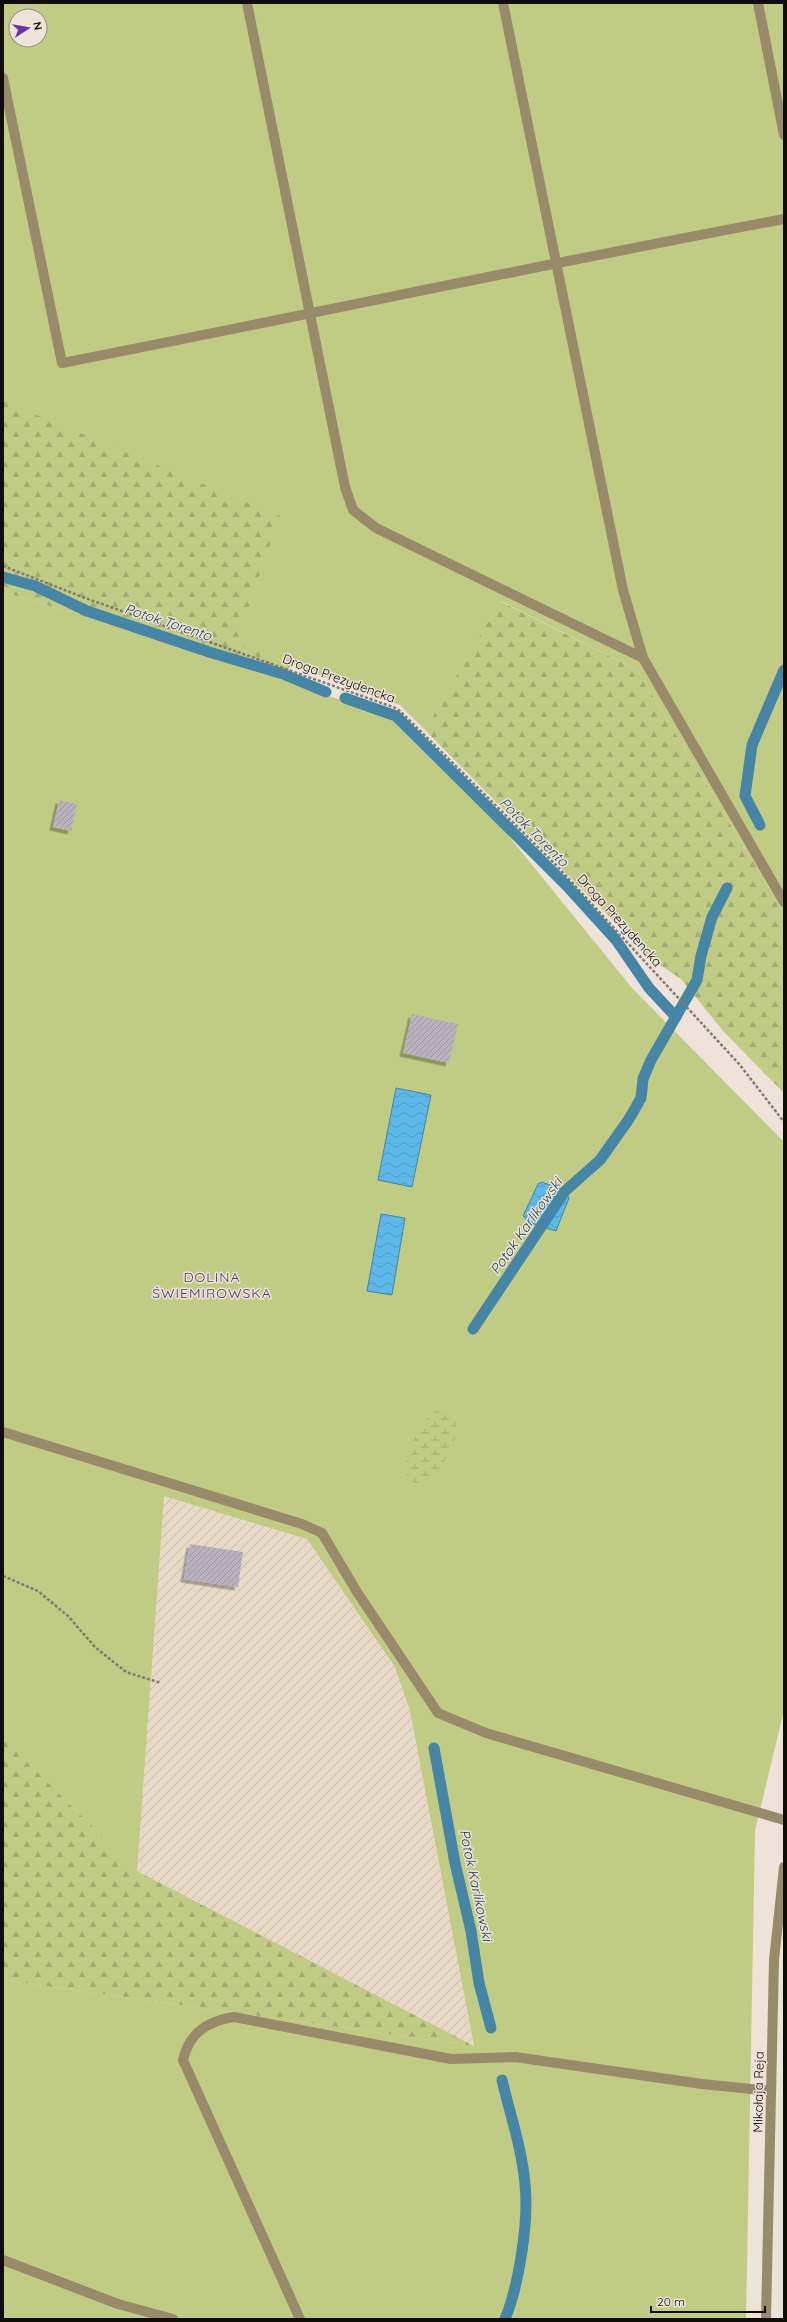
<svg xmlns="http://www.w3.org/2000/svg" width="787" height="2322" font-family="Quicksand,sans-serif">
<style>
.industrial{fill:url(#industrial-furrows)}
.green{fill:#c0cb84;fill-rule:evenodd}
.forest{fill:url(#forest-firs)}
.wetland{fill:url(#wetland-marsh)}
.water{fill:url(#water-waves);stroke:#4585a5}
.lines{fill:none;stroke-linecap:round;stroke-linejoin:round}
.stream{stroke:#4585a5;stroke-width:11}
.building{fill:url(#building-hatch);filter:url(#shadow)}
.path{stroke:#817b73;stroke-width:2.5;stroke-dasharray:3 2;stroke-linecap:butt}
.lane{stroke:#978b69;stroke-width:10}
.street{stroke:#978b69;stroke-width:10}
.labels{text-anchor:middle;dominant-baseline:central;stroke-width:3;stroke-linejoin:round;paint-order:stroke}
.street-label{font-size:13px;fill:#100d09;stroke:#ede3d8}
.water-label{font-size:14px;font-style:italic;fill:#173f53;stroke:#ede3d8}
.neighbourhood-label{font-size:14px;letter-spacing:1px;fill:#4f3672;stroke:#ede3d8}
</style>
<defs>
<pattern id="industrial-furrows" width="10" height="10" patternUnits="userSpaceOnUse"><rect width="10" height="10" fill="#e8d9c7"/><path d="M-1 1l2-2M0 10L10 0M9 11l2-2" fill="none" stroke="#c6b9aa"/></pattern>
<pattern id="forest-firs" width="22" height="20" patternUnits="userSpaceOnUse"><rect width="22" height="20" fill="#c0cb84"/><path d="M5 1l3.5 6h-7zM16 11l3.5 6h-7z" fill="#a4ad71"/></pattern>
<pattern id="wetland-marsh" width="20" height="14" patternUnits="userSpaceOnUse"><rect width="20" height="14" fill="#c0cb84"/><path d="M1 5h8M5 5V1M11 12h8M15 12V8" fill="none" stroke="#a4ad71"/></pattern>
<pattern id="water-waves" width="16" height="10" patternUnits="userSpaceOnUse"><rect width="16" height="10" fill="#5cb8e8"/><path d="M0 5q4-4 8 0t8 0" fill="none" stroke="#4f9dc6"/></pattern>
<pattern id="building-hatch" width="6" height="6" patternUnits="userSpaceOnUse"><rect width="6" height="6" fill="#bab3bf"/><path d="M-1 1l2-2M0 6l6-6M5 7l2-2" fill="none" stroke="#9f99a3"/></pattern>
<filter id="shadow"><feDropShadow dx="-3.5" dy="3.5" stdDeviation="0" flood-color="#0004"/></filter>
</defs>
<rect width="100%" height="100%" fill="#ede3d8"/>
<path class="industrial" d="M3 1447 307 1539 395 1667 402 1683 410 1711 474 2046 3 1980Z"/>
<g class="green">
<path d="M3 3H784V913L637 670 501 601 425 730 400 705 3 556ZM16 16H40V40H16Z"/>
<path d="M3 592 284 677 311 690 392 717 498 823 632 988 784 1142V1710L755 1831 746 2319H3V1980L474 2046 410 1711 395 1667 307 1539 164 1496 137 1871 3 1738Z"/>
</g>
<g class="forest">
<path d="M3 401 280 516 236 643 292 664 284 677 3 592Z"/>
<path d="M500 601 637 670 784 913V1093L724 1032 681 979 650 958 425 730Z"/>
<path d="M3 1738 137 1871 474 2046 3 1980Z"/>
</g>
<path class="wetland" d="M437 1411C442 1412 448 1413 452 1416 470 1432 430 1495 411 1481 395 1470 421 1417 437 1411Z"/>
<g class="water">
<path d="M396 1088 431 1095 412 1187 378 1180Z"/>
<path d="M542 1182 565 1191 569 1198 556 1231 530 1223 523 1216 538 1184Z"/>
<path d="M381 1214 405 1218 392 1295 367 1291Z"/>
</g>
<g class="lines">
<g class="stream">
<path d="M3 577 35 586 87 611 209 652 283 674 326 692"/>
<path d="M345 698 396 716 567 886 616 940 649 988 676 1017"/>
<path d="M760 825 745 796 752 745 784 670"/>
<path d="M473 1329 565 1191 600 1160 629 1119 641 1098 643 1079 651 1060 697 980 701 956 712 917 727 888"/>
<path d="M434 1748 455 1863 471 1931 479 1983 491 2028"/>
<path d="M502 2080C510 2114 522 2149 525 2184 529 2221 519 2285 505 2319"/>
</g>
</g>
<g class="building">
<path d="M59 800 77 804 71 831 53 827Z"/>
<path d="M412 1014 458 1024 449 1063 403 1053Z"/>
<path d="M190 1544 243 1552 238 1587 184 1579Z"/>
</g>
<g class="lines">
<g class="path">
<path d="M3 566 85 598 393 707 400 711 555 864 740 1065 784 1122"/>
<path d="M3 1576 38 1591 68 1616 95 1647 126 1672 161 1683"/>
</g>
<g class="lane">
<path d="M247 3 345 487 353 510 376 528 643 658"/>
<path d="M503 3 623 590 643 658 784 902"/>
<path d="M758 3 784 135"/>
<path d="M3 78 62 363C303 316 543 264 784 219"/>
<path d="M3 1432 302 1524 322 1533 357 1592 438 1713 486 1733 784 1820"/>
<path d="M3 2260 118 2304 173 2319"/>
<path d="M300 2319 183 2060C189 2033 207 2021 234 2017L451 2059 515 2057 702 2084 771 2091"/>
</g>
<path class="street" d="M766 2319 774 1960 784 1867"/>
</g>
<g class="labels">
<g class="street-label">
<text transform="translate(339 678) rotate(20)">Droga Prezydencka</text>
<text transform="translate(620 920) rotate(48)">Droga Prezydencka</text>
<text transform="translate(758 2092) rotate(-89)">Mikołaja Reja</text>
</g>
<g class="water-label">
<text transform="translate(168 622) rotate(18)">Potok Torento</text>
<text transform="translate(534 832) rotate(45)">Potok Torento</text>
<text transform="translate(526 1226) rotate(-55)">Potok Karlikowski</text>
<text transform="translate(476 1885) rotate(78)">Potok Karlikowski</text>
</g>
<g class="neighbourhood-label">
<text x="212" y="1277">DOLINA<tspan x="212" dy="16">ŚWIEMIROWSKA</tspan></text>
</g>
</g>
<rect width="787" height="2322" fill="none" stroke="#100d09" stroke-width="8"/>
<g transform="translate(28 28) rotate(78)"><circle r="19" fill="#ede3d8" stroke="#958d85"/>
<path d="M0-3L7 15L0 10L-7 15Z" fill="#6932a8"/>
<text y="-6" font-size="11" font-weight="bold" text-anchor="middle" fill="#100d09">N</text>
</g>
<path d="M651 2306v6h114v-6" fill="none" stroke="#100d09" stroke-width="2"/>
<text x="657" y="2306" font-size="12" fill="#100d09" stroke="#ede3d8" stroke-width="3" paint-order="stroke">20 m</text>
</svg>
